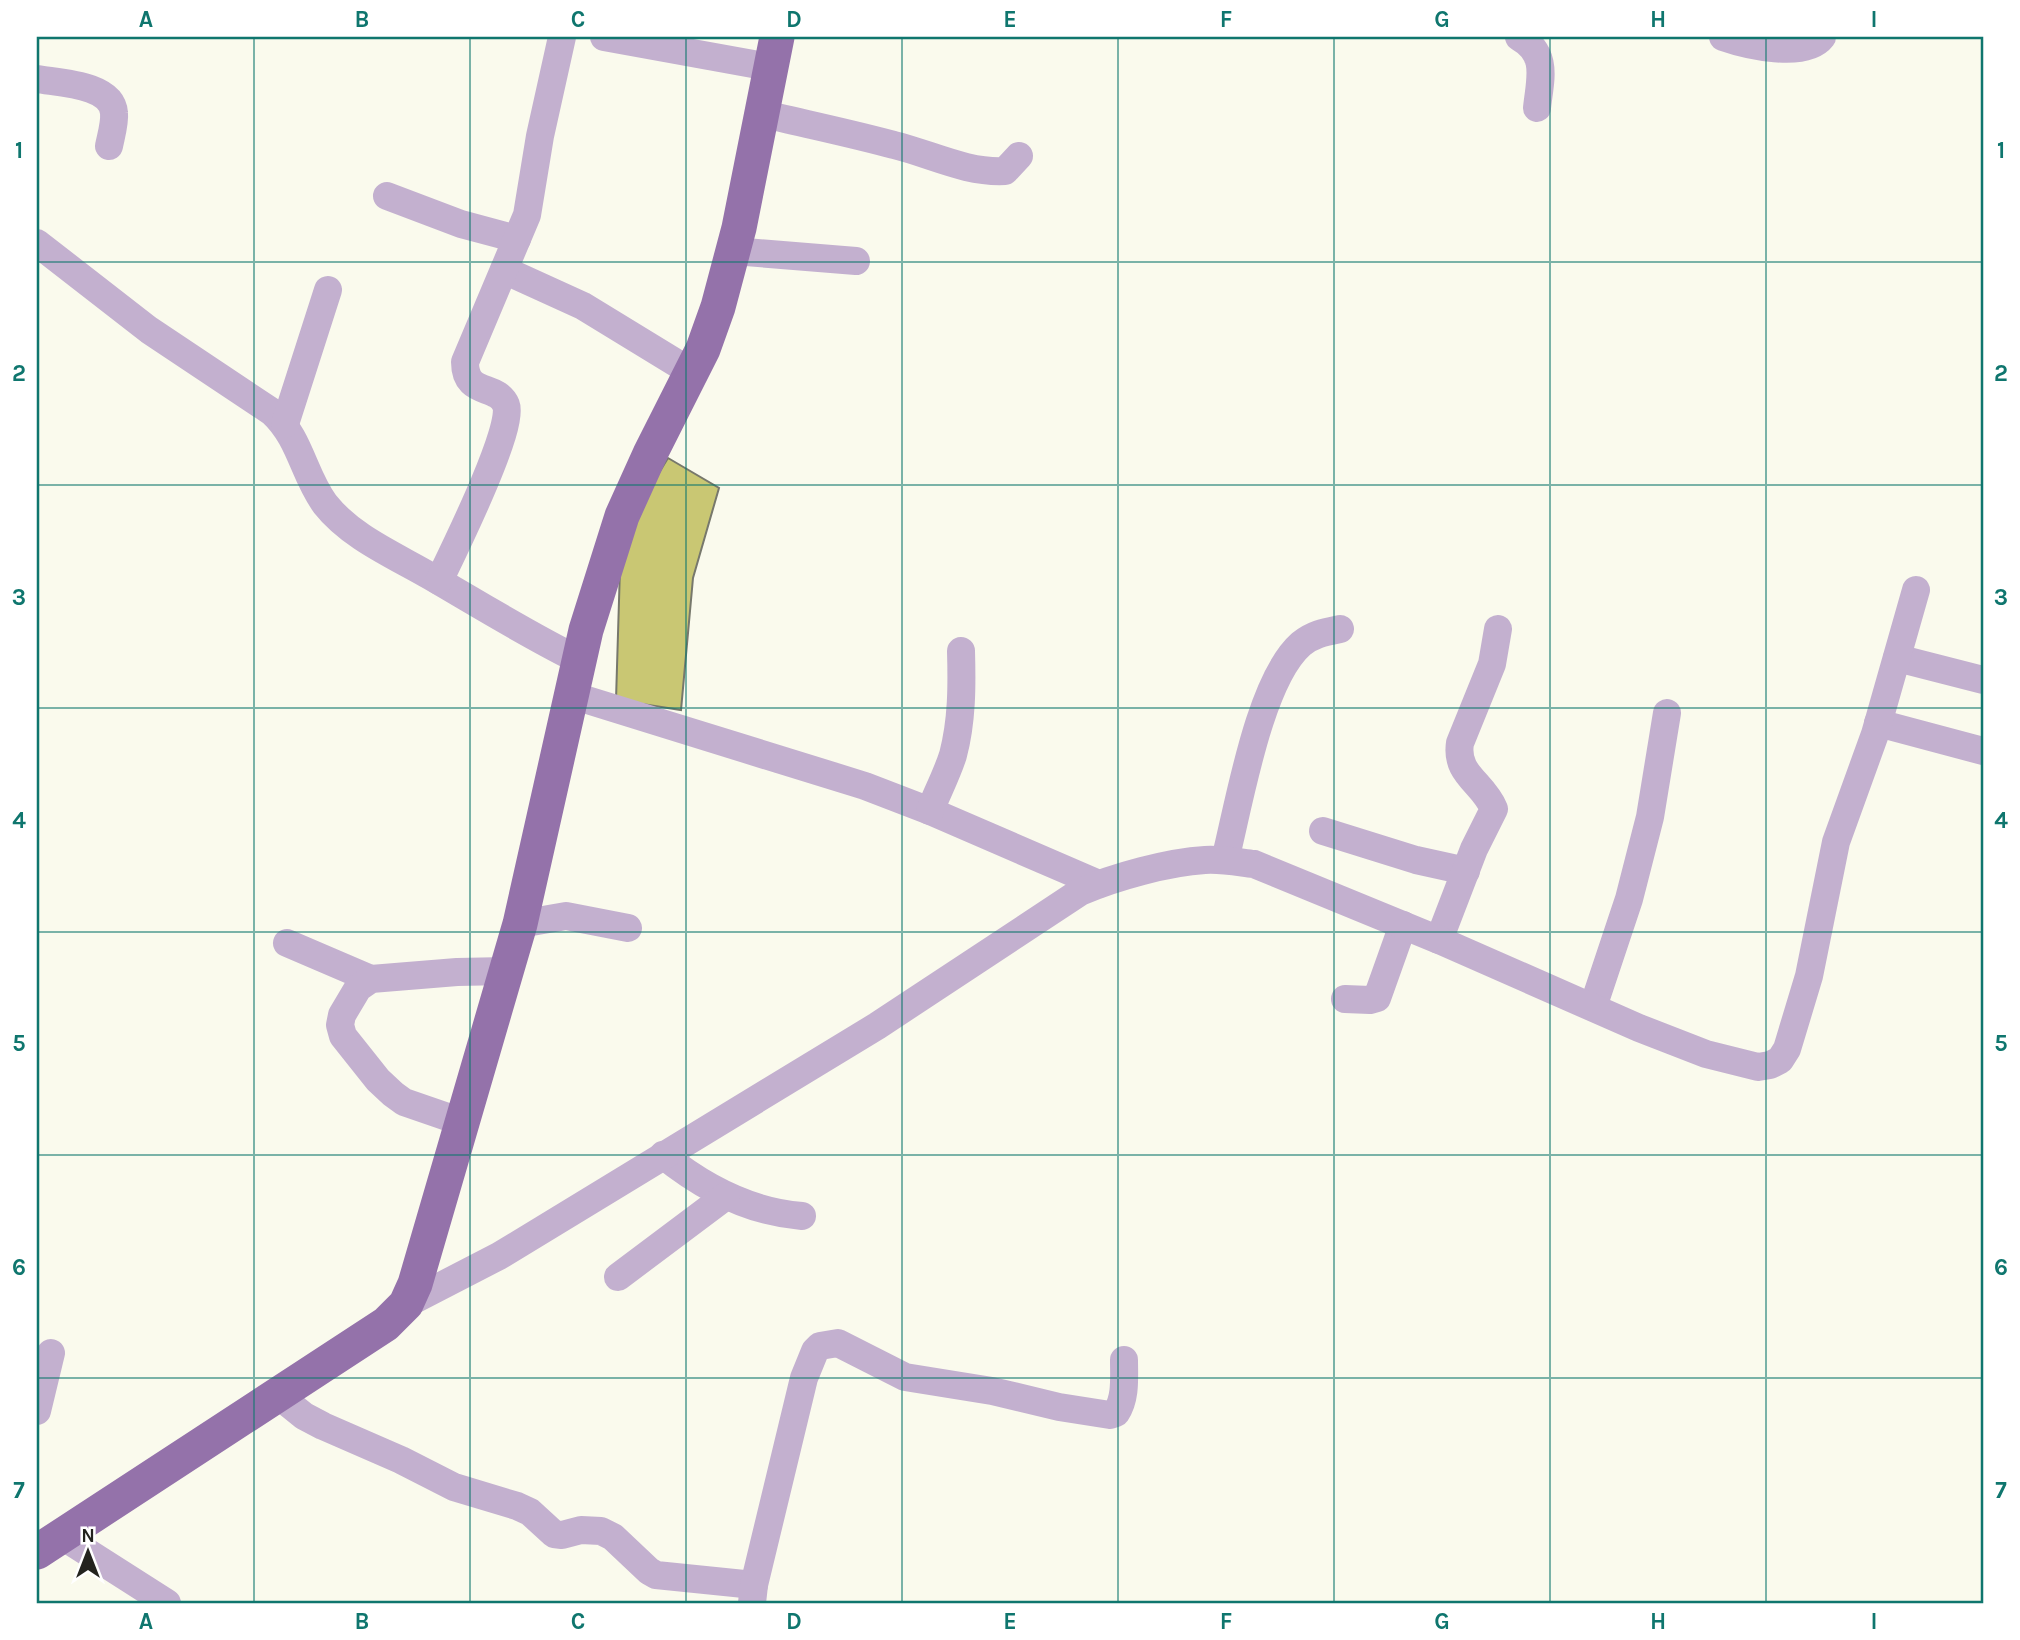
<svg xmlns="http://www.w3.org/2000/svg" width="2020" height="1640" font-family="Karla,sans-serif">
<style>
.building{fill:#c9c773;stroke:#77786c;stroke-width:2}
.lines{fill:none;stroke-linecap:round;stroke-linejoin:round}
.minor{stroke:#c3b0cf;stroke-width:28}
.major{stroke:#9472aa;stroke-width:35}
.grid{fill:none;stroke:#0f766e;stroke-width:2;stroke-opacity:0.55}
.neatline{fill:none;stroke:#0f766e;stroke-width:2.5}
.grid-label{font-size:23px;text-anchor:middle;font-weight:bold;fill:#0f766e}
</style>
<rect width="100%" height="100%" fill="#fafaed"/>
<path class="building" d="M668 458 719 488 693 578 681 710 616 700 621 535Z"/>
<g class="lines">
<g class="minor">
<path d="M604 37 769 67"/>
<path d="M1519 37C1549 54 1540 79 1537 108"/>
<path d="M1723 37C1746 45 1805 59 1822 37"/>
<path d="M37 79C59 83 112 84 114 113 115 123 111 136 109 146"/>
<path d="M761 113C805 124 850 133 894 145 931 154 966 173 1005 171L1019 156"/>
<path d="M387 196 461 224 517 239"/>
<path d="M37 243 149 330 272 412C301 439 303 474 325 504 351 537 394 555 430 576 480 605 528 635 579 660"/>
<path d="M733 251 856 261"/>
<path d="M504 270 583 306 691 372"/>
<path d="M285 424 328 290"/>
<path d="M439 581C452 554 515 427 506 405 497 383 465 397 465 362L527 215 540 136 562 37"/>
<path d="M1897 658 1983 680"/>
<path d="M571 695 865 786 930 811 1099 884"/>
<path d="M1878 723 1983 751"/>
<path d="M930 811C937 793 947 774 953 755 962 721 962 686 961 651"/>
<path d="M1323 831 1416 860 1466 871"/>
<path d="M1225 860C1239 805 1259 681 1301 644 1313 634 1325 632 1340 629"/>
<path d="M520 924 566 916 628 928"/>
<path d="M1439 940 1474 849 1494 809C1483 782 1455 775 1460 743L1492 664 1498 629"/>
<path d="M287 943 371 979"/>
<path d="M1345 999 1370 1000 1377 998 1403 925"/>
<path d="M1593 1007 1629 899 1650 817 1667 713"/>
<path d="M462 1122 404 1102 393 1094 378 1080 343 1036 340 1025 342 1015 358 988 371 979 457 972 507 971"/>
<path d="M663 1155C704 1188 749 1212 802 1216"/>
<path d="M618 1277 726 1196"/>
<path d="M406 1304 499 1256 877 1026 1080 892C1114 877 1169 862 1205 860 1222 859 1237 862 1254 864L1439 940 1639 1028 1706 1054 1758 1067 1770 1065 1780 1060 1787 1049 1809 976 1836 842 1875 734 1916 590"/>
<path d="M278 1395 304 1416 323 1426 401 1460 454 1487 517 1506 530 1512 554 1534 562 1535 581 1530 601 1531 613 1537 649 1571 656 1575 754 1585"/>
<path d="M37 1411 51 1353"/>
<path d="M62 1536 167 1603"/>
<path d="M752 1603 754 1585 804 1378 815 1351 820 1346 838 1343 905 1377 992 1391 1059 1407 1110 1415 1116 1413C1126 1398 1124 1378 1124 1360"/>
</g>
<path class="major" d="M37 1552 386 1324 406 1304 415 1284 520 924 586 630 622 516 650 454 703 349 718 307 739 228 777 37"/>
</g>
<path class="grid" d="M254 37V1603M470 37V1603M686 37V1603M902 37V1603M1118 37V1603M1334 37V1603M1550 37V1603M1766 37V1603M37 262H1983M37 485H1983M37 708H1983M37 932H1983M37 1155H1983M37 1378H1983"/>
<rect width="2020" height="1640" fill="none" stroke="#ffffff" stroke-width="77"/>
<g transform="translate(88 1552)" stroke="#ffffff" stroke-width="5" paint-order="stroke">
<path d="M0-5L12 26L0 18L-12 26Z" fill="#23231e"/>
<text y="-10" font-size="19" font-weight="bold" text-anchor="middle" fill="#23231e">N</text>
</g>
<rect x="38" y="38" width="1944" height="1564" class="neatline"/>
<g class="grid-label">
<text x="146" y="27">A</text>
<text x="362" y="27">B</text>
<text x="578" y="27">C</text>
<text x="794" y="27">D</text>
<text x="1010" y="27">E</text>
<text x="1226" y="27">F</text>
<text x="1442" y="27">G</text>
<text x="1658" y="27">H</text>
<text x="1874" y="27">I</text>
<text x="19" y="158">1</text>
<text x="2001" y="158">1</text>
<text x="19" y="381">2</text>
<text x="2001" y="381">2</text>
<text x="19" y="605">3</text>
<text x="2001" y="605">3</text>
<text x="19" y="828">4</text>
<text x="2001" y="828">4</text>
<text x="19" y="1051">5</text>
<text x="2001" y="1051">5</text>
<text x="19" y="1275">6</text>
<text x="2001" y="1275">6</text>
<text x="19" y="1498">7</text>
<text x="2001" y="1498">7</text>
<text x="146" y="1629">A</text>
<text x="362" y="1629">B</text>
<text x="578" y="1629">C</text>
<text x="794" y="1629">D</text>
<text x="1010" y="1629">E</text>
<text x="1226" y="1629">F</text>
<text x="1442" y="1629">G</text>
<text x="1658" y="1629">H</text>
<text x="1874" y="1629">I</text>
</g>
</svg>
